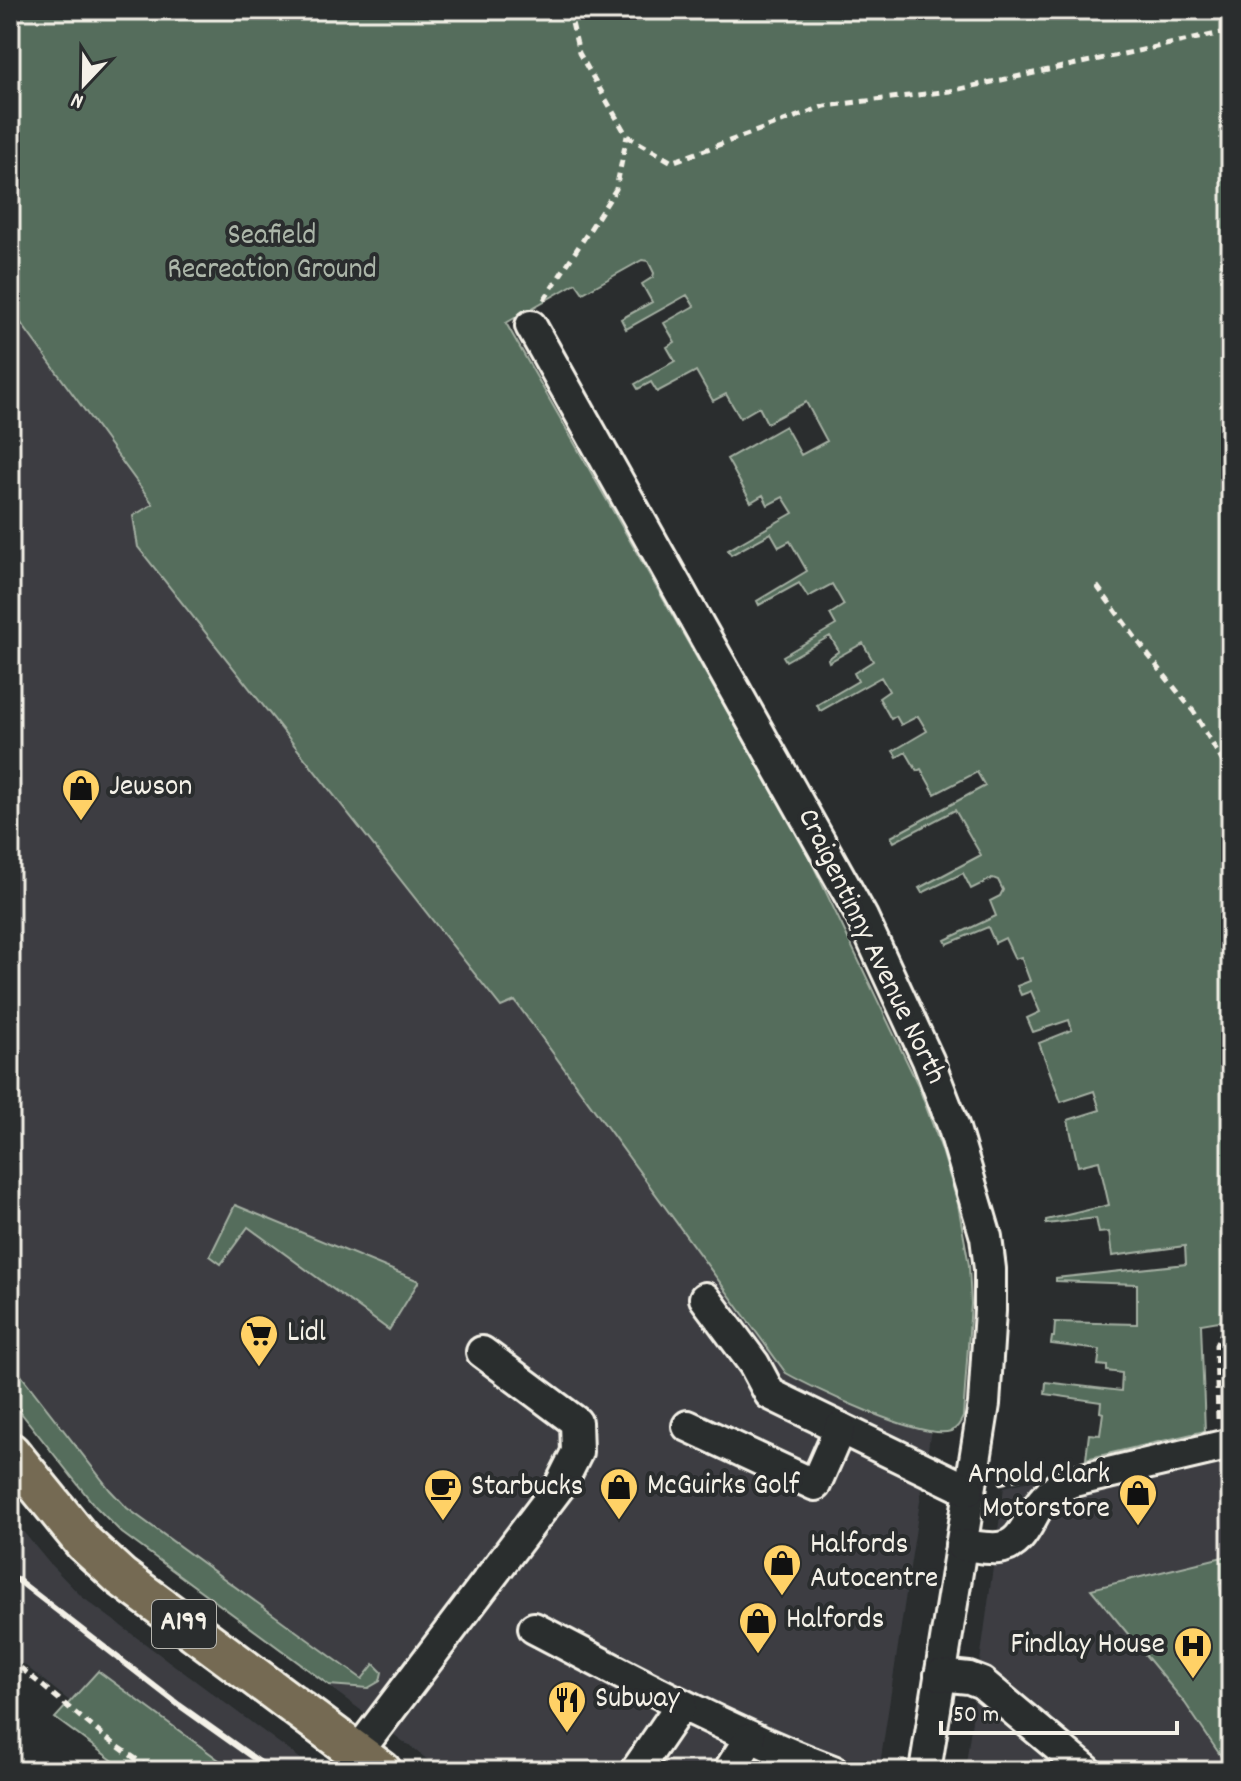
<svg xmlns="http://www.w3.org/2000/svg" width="1241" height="1781" font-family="Dekko,sans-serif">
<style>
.built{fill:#3c3e43}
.green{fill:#546d5c;stroke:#a4afa2;stroke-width:2}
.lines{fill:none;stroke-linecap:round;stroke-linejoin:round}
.minor-casing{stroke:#f4f1e8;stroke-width:36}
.major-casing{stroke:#f4f1e8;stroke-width:44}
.path{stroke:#f4f1e8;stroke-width:5;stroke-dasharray:8 6;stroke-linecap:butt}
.minor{stroke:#2a2d2e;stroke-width:30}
.major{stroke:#746b52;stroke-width:38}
.rail{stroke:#f4f1e8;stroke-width:6}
.labels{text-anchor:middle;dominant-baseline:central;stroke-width:8;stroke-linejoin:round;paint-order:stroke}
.shield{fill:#2a2d2e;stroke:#b7b6b0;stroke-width:2}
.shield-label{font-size:28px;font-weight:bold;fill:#f4f1e8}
.park-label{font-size:30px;fill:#acb6a9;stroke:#2a2d2e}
.poi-label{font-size:30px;fill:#f4f1e8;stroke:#2a2d2e;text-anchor:start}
.street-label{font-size:30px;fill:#f4f1e8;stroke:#2a2d2e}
</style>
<rect width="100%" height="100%" fill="#2a2d2e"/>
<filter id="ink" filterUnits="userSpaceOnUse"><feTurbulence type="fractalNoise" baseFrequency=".0125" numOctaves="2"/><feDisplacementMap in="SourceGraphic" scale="16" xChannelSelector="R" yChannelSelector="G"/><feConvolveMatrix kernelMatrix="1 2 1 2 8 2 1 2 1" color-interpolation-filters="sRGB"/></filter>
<g filter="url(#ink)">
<g class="built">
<path d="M10 308 786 1373 819 1391 874 1414 931 1429 879 1771H443L122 1533 95 1506 10 1399Z"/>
<path d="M1231 1336V1555L1205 1562 1231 1557V1771H965L1004 1487 1230 1433 1224 1351Z"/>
<path d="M10 1516 49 1563 82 1597 317 1771H162L112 1735 12 1655 10 1653Z"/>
</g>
<g class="green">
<path d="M10 10H1231V1319L1201 1324 1205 1431 1086 1459 1089 1434 1100 1435 1103 1413 1100 1412 1101 1402 1045 1394 1046 1382 1121 1391 1122 1373 1107 1371V1366L1098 1365 1100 1350 1051 1344 1052 1337H1054L1055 1322 1137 1324V1284L1056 1281V1278L1186 1264 1185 1246 1112 1256 1109 1232 1099 1233 1096 1218 1046 1224V1220L1109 1205 1099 1161 1078 1166 1068 1120 1100 1110 1094 1091 1061 1102 1039 1043 1072 1030 1069 1020 1033 1032 1027 1018 1040 1012 1031 991 1021 995 1017 986 1030 981 1021 957 1015 959 1005 938 995 943 988 927 947 944 945 940 996 916 990 901 1000 896 1003 890 998 880 993 878 971 889 963 873 922 893 919 888 981 855 955 810 894 842 891 837 985 786 977 772 935 794 921 769 917 771 906 752 897 757 893 751 927 731 918 716 901 725 896 716 891 719 879 698 889 691 881 677 820 711 817 705 858 681 854 673 873 661 863 643 829 662 828 659 839 651 830 636 786 661 783 656 836 625 830 614 844 605 832 584 808 597 799 583 759 605 757 601 807 571 790 541 779 547 771 533 731 555 728 550 793 513 783 497 768 505 763 495 751 502 727 459 785 426 801 455 827 441 806 402 767 423 759 407 740 418 726 394 713 401 696 371 657 392 651 382 638 389 635 384 675 361 667 347 675 342 664 323 694 306 687 295 626 329 621 319 652 302 642 284 653 277 654 273 648 261 642 260 583 293 576 283 506 323 804 846 918 1085 942 1150 958 1204 969 1265 971 1304 963 1417C960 1423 958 1428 951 1431 923 1441 814 1389 786 1373L515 1001 501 1007 138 547 133 516 153 504 10 308Z"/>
<path d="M235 1205 419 1281 389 1330 248 1227 221 1264 210 1256Z"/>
<path d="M10 1361 110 1490 127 1508 362 1679 374 1664 382 1672 380 1681 368 1688 329 1685 122 1533 95 1506 10 1399Z"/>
<path d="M1231 1555V1581L1219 1584 1225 1607 1231 1606V1771L1185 1703 1091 1589Z"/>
<path d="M98 1671 234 1771H127L55 1718Z"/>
</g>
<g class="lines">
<g class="minor-casing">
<g id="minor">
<path d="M531 326 862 917 928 1060 953 1125 986 1237 990 1269V1311L984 1404 925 1771"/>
<path d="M705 1298 754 1364 770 1394 968 1490"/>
<path d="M688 1426 815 1485 840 1428"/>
<path d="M961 1545C973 1546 986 1549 998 1548 1025 1546 1029 1514 1044 1499 1052 1490 1060 1487 1070 1482L1231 1444"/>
<path d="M534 1628C632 1679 729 1732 833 1771"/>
<path d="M940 1675 969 1678 982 1683 1087 1771"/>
<path d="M357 1753 561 1484 577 1452 576 1422 482 1352"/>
<path d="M636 1771 681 1705"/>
<path d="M729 1771 750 1738"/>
</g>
</g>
<g class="major-casing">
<path id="major" d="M10 1452 84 1543 121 1577 382 1771"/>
</g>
<g class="path">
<path d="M569 10 579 53 627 136 672 162 825 106 950 91 1231 31"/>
<path d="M544 300 616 189 627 136"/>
<path d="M1097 586 1149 656 1194 712 1231 776"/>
<path d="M1218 1419 1216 1345 1222 1333 1231 1327"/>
<path d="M999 1483 1021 1478"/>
<path d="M10 1659 106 1738 153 1771"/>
</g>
<use href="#minor" class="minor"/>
<use href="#major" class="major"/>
<path class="rail" d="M10 1574 179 1705 272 1771"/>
</g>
</g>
<defs>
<g id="shop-pin" transform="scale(2)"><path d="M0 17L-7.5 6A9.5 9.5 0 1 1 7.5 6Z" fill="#ffd166" stroke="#2a2d2e"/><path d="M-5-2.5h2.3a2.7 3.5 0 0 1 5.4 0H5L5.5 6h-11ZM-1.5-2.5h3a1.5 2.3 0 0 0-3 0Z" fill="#111"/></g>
<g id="supermarket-pin" transform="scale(2)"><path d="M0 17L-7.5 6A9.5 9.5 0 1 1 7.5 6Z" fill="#ffd166" stroke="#2a2d2e"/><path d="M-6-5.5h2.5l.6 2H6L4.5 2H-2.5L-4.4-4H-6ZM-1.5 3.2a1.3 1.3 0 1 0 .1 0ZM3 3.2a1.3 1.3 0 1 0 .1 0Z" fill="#111"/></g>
<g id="cafe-pin" transform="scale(2)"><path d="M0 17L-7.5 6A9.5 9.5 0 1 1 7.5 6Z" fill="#ffd166" stroke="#2a2d2e"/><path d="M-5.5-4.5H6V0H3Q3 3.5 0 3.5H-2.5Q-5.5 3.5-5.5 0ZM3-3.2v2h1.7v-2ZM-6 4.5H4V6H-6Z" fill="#111"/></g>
<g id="hospital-pin" transform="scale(2)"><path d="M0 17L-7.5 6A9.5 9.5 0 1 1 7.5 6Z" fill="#ffd166" stroke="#2a2d2e"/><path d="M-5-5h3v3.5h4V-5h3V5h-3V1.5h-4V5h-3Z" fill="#111"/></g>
<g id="restaurant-pin" transform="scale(2)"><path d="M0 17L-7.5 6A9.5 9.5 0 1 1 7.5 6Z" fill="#ffd166" stroke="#2a2d2e"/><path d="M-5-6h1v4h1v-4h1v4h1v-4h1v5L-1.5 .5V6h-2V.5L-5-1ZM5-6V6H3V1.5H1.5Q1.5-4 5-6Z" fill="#111"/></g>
</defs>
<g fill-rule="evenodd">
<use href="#shop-pin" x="81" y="788"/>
<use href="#supermarket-pin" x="259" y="1334"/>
<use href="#shop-pin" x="619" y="1487"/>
<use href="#cafe-pin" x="443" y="1488"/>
<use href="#shop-pin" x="1138" y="1493"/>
<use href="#shop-pin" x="782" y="1563"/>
<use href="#shop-pin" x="758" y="1621"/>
<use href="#hospital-pin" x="1193" y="1646"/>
<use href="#restaurant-pin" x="567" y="1700"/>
</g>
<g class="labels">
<rect class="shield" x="152" y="1600" width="64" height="48" rx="6"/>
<g class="shield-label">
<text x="184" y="1624">A199</text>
</g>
<g class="park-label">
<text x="272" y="237">Seafield<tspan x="272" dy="34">Recreation Ground</tspan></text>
</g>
<g class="poi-label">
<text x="109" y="788">Jewson</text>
<text x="287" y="1334">Lidl</text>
<text x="1110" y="1476" text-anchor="end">Arnold Clark<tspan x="1110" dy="34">Motorstore</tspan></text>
<text x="647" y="1487">McGuirks Golf</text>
<text x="471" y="1488">Starbucks</text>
<text x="810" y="1546">Halfords<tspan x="810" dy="34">Autocentre</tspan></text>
<text x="786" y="1621">Halfords</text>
<text x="1165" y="1646" text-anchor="end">Findlay House</text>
<text x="595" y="1700">Subway</text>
</g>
<g class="street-label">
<text transform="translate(870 947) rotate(64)">Craigentinny Avenue North</text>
</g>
</g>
<rect width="1241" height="1781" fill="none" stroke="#2a2d2e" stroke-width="40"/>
<rect x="20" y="20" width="1201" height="1741" fill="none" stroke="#f4f1e8" stroke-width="3" filter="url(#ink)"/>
<g transform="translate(84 84) rotate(202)" stroke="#2a2d2e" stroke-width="6" paint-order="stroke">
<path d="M0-6L14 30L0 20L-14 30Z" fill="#f4f1e8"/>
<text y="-12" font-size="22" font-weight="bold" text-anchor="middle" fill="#f4f1e8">N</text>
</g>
<path d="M941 1721v12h236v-12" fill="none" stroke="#f4f1e8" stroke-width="4"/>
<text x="953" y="1721" font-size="24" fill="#f4f1e8" stroke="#2a2d2e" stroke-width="6" paint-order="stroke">50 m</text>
</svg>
